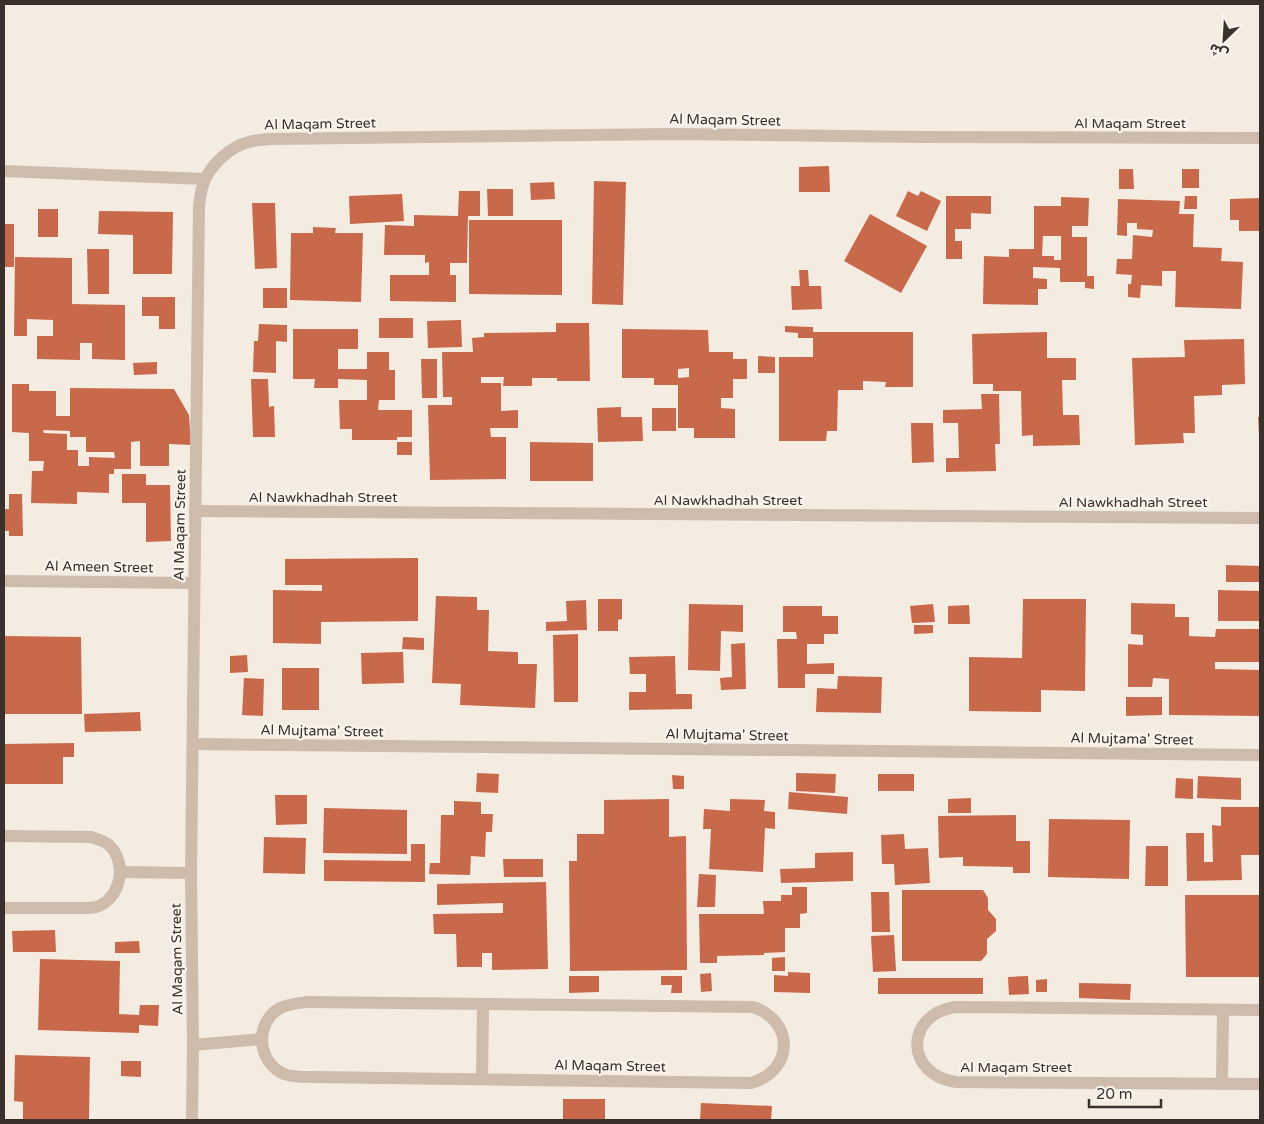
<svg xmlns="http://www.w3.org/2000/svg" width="1264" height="1124" font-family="'Varela Round','Noto Sans Arabic',sans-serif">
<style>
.building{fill:#c8694b;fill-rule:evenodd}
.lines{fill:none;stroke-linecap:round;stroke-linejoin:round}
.minor{stroke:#cdbbac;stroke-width:12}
.labels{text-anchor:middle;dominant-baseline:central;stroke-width:4.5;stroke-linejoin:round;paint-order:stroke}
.street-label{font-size:14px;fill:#3b302b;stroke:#fbf5ee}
</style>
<rect width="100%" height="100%" fill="#f4ebe1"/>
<g class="building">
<path d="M829 166 830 192H799V167Z"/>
<path d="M1119 169H1133L1134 189H1119Z"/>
<rect x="1182" y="169" width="17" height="19"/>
<path d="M594 181 626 182 623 305 592 304Z"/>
<path d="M554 182 555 199 531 200 530 183Z"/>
<path d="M487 189H513V216H488Z"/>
<path d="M459 191H480V216H468L467 263H450V275H456V302L390 301V275H429V262L425 263V255H384L385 225 414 226V215L458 216Z"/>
<path d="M908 191 918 196 921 191 941 201 927 231 896 216Z"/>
<path d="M402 194 404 221 350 224 349 196Z"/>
<path d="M946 196H991V214L971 213V229H955V241H962V259H946Z"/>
<path d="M1185 196H1197V209H1184Z"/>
<path d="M1061 197 1089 198 1088 226H1072V237H1087V276H1094V289L1085 288V282H1060V268L1033 267V278L1047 279V289H1038V305L983 304 984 256 1009 257V249H1034V206H1061ZM1043 236H1061V260H1054V256H1042Z"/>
<path d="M1260 198V231H1239V220H1230V199Z"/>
<path d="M1118 199 1180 201 1179 214H1194L1193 247 1222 248 1221 261 1243 262 1241 309 1175 307 1176 271H1162V286L1141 285 1140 298 1128 297V284H1131L1132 275 1116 274 1117 259H1132L1133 235 1152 237 1153 230 1137 229V223H1127V236L1117 235Z"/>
<path d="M252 203H275L277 268 255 269Z"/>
<rect x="38" y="209" width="20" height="28"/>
<path d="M99 211 173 212 172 274H133V235L98 234Z"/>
<path d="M870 214 927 246 901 293 844 261Z"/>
<path d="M469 220H562V295L469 294Z"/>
<rect x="4" y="224" width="10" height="43"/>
<path d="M313 227 336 228 335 233H363L361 302 290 300 291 233H313Z"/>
<path d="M87 249H109V294H88Z"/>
<path d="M15 257 72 258V304L125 305V360L92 359V343H80V360L37 359V336H53V320L27 319V336H14Z"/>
<path d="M799 270H808L809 286H821L822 309 792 310 791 286H800Z"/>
<rect x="263" y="288" width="24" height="20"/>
<path d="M142 297H175V329H159V316H142Z"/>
<rect x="379" y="318" width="34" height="20"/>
<path d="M461 320 462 347 428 348 427 321Z"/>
<path d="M556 323H589L590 381H557V378H532V386H503L504 377H481V383H501V411L518 410V428H490L491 437H506V479L430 480 428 405H452V397H443L442 352H473L472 338 484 337V333L556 332Z"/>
<path d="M259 324 287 325V342L276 341V373L253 372 254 341H258Z"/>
<path d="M785 326 813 327V332H913V387H885L886 382 863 381V390H838L837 431H827L826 441H779V357H813V338H798V333L785 332Z"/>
<path d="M293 329H358V349H338V369H367V352H389V370H395V400H379L378 410H412V437H397V440H352V429H340L339 400H367V380L338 379V388H314L315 379H293Z"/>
<path d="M622 329 708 330 709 352H733V359H747V379H733V398H721V408L735 409V438H694V428H678V385H654V378H622ZM689 368V377L678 378V369Z"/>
<path d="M1047 332V358H1076V380H1062L1063 415H1079L1080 445 1033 446V435L1022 436 1021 391H993V384H973L972 334Z"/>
<path d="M1244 339 1245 384 1222 385V395L1194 396 1195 433H1183L1184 443 1135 445 1132 358 1185 357 1184 340Z"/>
<path d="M758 356 775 357V373H758Z"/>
<path d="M421 359H437V398H422Z"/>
<path d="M157 362V374L134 375 133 363Z"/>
<path d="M251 379H268L269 407 274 406 275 437H253Z"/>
<path d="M12 384H29V391H56V416H70V388L174 389 189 415 191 445 169 444V466H140V441L131 442V469H114V474H109V493L77 492V504L31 503 32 471H43L44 461H29V433L12 432ZM43 430 70 431V437H86V452H114L115 458 89 457V466H78V450H67V434L44 433Z"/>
<path d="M981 394H999L1000 444H995L996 471 946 472V458H959L958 423H943V410L982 409Z"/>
<path d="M621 407V417H642L643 441 598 442 597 408Z"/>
<rect x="652" y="408" width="24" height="23"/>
<path d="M1258 417H1260V435H1259Z"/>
<path d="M911 423H933L934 462 912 463Z"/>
<rect x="397" y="442" width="15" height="13"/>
<path d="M530 442 593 443V481H530Z"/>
<path d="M122 474H146V485H170L171 541 146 542V503H122Z"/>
<path d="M9 494H22L23 536H9V531H4V509H9Z"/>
<path d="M418 558V621L321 622V644L273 643V590L322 591V585H285V559Z"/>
<path d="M1226 565 1260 566V582H1226Z"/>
<path d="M1218 590 1260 591V621H1218Z"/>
<path d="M436 596 477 597V610H489L488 651 518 652V664H537L535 708 460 705 461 684 432 683Z"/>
<path d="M598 599H622V619L618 620V631H598Z"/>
<path d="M1023 599H1086L1085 691 1041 690V712L969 711V657L1022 658Z"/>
<path d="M586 600 587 630 546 631V622L567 621 566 601Z"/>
<path d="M1131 603 1175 604V617H1189V636L1215 637 1216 629H1260V662H1215V669L1260 670V716L1169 715V679L1153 678 1152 687H1128V644L1143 645V635L1131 634Z"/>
<path d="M689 604 743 605V632L721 631 720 671 688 670Z"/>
<path d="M933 604 935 622 912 623 910 606Z"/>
<path d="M969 605 970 624H948V606Z"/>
<path d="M783 606H822V616H838V634H824V644H807V664L834 663V674H805V688H778L777 639H797L796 632H783Z"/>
<path d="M914 625H933V633L914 634Z"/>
<path d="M578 634V702H554L553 635Z"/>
<path d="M4 636 81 637 82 714H4Z"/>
<path d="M403 637 424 638V650L402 649Z"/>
<path d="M745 643 746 689 721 690 720 678 732 677 731 644Z"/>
<path d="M403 652 404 683 362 684 361 653Z"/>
<path d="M247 655 248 672 230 673V656Z"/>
<path d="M675 656 676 694H692V709L629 710V692H646V674H630L629 657Z"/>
<rect x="282" y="668" width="37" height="42"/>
<path d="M838 676 882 677 881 713 816 712 817 688 837 689Z"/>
<path d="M244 678 264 679 263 716 242 715Z"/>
<path d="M1126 697H1162V715L1126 716Z"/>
<path d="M140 712 141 731 85 732 84 714Z"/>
<path d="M74 743V757H63V784H4V744Z"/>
<path d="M477 773 499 774 498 793 476 792Z"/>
<path d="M796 773 836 774 835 793 796 791Z"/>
<rect x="878" y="774" width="36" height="17"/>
<path d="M672 775 684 776V789H673Z"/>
<path d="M1198 776 1241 778V800L1197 798Z"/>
<path d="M1176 778 1193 779V799L1175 798Z"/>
<path d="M789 792 848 797 847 814 788 809Z"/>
<path d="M275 795H307V824L276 825Z"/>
<path d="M971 798V813H948V799Z"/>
<path d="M669 799V837L686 836 687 970 570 971 569 861H577V834H604V800Z"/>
<path d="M730 799 765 800 764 811 775 812V829L765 828 763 872 709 869 711 829H703L704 809 730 811Z"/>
<path d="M454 801 481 802V814H493L492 832H486L485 857 471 856 470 875 429 874 430 863H440L441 815H454Z"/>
<path d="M1221 807H1260V855H1241L1242 880 1187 881 1186 833H1204V862H1213L1212 825 1221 826Z"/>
<path d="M324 808 407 810V854L323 853Z"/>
<path d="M1016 815V841H1030V873H1013V867L963 866V857L939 858 938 816Z"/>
<path d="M1049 819 1130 820 1129 879 1048 877Z"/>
<path d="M904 834 905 849 928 848 930 883 895 885 894 864H882L881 835Z"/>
<path d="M264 837 306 838 305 874 263 873Z"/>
<path d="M411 844H425V882L324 881V860L411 861Z"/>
<path d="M1146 846H1168V886H1145Z"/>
<path d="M853 852V881L781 883 780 869 815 868V853Z"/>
<path d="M503 859H543V877H504Z"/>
<path d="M699 874 716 875 715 907H697Z"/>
<path d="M546 882 548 969 492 970V953H482V967H457L456 934H434L433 914 503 913V903L437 905V884Z"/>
<path d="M792 887H807V913L800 914V928H785V952L764 953V955L717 956V963H700L699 914H764L763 901H781V895H792Z"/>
<path d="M902 890H983L988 898V910L996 919V931L987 939V954L981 961H902Z"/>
<path d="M871 892H889L890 932H872Z"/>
<path d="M1185 895H1260V977H1186Z"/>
<path d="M55 930 56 952H13L12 931Z"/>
<path d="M894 935 896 971 873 972 871 936Z"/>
<path d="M139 941 140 953H115V942Z"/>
<path d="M785 957V971H772V958Z"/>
<path d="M40 959 120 961 119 1014 139 1015 140 1005H159L158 1026 139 1025V1033L38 1030Z"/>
<path d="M788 972 810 973V993L774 992V975L788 976Z"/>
<path d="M711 973 712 991 701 992 700 974Z"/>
<path d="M569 976H599V992L569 993Z"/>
<path d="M661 976H682V993H671L672 985H661Z"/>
<path d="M1028 976 1029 994 1009 995 1008 977Z"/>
<rect x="878" y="978" width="105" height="16"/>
<path d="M1047 979V992H1036V980Z"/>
<path d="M1079 983 1131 984 1130 1000 1079 998Z"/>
<path d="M15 1055 90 1057 89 1120H23V1102L14 1101Z"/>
<path d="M121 1061H141V1077L121 1076Z"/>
<rect x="563" y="1099" width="42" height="21"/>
<path d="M701 1103 772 1106 771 1120H700Z"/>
</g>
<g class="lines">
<g class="minor">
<path d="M4 171 205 179"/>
<path d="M195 511 1260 518"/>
<path d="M4 581 194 583"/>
<path d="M193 744 1260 755"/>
<path d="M4 836 91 837C97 839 104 841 109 845 128 863 121 899 96 907 92 908 87 908 84 908H4"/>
<path d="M121 872 191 873"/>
<path d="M307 1002 753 1007C795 1021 794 1071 751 1083L311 1077C302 1077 292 1077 284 1074 257 1062 254 1023 280 1008 288 1004 298 1003 307 1002Z"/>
<path d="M1260 1010 955 1007C904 1015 905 1075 956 1082L1260 1084"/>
<path d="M193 1045 261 1039"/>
<path d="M482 1079 483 1004"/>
<path d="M1222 1084 1223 1010"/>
<path d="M192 1120 193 1045 191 873 199 206C200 197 201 188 205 179 214 162 230 147 249 142 255 140 263 140 269 139L671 134 922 137 1260 138"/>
</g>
</g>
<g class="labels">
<g class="street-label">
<text transform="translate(725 120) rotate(1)">Al Maqam Street</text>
<text x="1130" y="123">Al Maqam Street</text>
<text transform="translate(320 124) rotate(-1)">Al Maqam Street</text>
<text x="323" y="497">Al Nawkhadhah Street</text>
<text x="728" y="500">Al Nawkhadhah Street</text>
<text x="1133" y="502">Al Nawkhadhah Street</text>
<text transform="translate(180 525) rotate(-89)">Al Maqam Street</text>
<text transform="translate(99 567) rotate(1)">Al Ameen Street</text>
<text transform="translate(322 731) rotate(1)">Al Mujtama' Street</text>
<text transform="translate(727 735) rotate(1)">Al Mujtama' Street</text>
<text transform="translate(1132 739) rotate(1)">Al Mujtama' Street</text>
<text transform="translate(177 959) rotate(-91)">Al Maqam Street</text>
<text transform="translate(610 1066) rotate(1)">Al Maqam Street</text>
<text x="1016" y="1067">Al Maqam Street</text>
</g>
</g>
<rect width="1264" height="1124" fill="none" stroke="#3b302b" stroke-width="10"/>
<g transform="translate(1224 40) rotate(205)" stroke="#fbf5ee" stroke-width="4" paint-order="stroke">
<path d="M0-4L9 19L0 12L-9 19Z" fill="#3b302b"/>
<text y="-8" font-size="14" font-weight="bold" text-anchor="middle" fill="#3b302b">ش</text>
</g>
<path d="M1089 1099v8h72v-8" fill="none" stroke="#3b302b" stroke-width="2.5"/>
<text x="1096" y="1099" font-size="15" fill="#3b302b" stroke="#fbf5ee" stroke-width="4" paint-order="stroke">20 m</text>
</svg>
